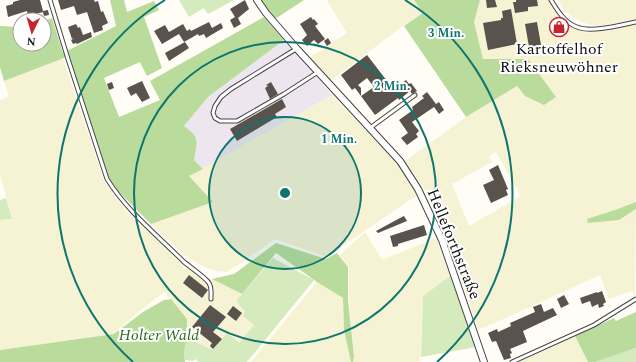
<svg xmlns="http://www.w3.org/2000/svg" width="636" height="362" font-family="Spectral,serif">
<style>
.industrial{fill:#eee6ef}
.farmland{fill:#f6f3d4;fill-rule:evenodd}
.green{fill:#d5ebbd}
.forest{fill:#b9dc9c}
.building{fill:#5a524d}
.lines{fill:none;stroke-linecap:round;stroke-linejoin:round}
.lane-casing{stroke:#444;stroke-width:5}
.street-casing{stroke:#444;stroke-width:8}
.lane{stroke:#fff;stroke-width:3}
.street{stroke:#fff;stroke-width:6}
.ring{fill:none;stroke:#0f766e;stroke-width:2}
.labels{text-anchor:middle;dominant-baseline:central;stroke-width:4;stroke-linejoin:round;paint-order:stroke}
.poi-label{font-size:16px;fill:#111;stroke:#fff}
.street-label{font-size:16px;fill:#111;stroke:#fff}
.park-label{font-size:16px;font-style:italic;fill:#2f6b1f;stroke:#fff}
.centre{fill:#0f766e;stroke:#fff;stroke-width:2}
.ring-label{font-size:12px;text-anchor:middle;font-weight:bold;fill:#0f766e;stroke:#fff;stroke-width:4;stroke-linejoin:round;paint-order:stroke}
</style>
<rect width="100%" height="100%" fill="#fffdf5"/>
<path class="industrial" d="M284 40 332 95 203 169 194 160 197 140 184 126 208 97Z"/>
<g class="farmland">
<path d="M329 0H414L423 13 403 26 330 81 309 58 347 33 327 1Z"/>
<path d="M480 0H549L557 13 569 24 578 30 587 33 636 24V202L615 210 619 220 636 209 635 297 632 291 609 299 600 275 486 327 478 329 444 231 436 213 428 194 405 161 466 117 517 86 525 96 528 59H483L474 22ZM496 152 521 196 469 226 452 184 492 162 489 156Z"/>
<path d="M558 0H636V20L598 26 584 23 565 12Z"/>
<path d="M63 58 104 181 114 196 129 214 182 264 184 269 193 267 204 275 242 294 236 301 246 311 243 316 254 325 239 343 213 350 187 338V319L164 292 138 312 114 334 0 350V220L12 219 0 174V100L9 96 4 81Z"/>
<path d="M332 95 394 160 407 176 417 195 327 257 275 239 244 261 227 272 215 271 202 266 184 255 151 224 213 202 189 176Z"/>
<path d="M365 232 382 260 436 238 450 276 423 296 420 362H353L354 356 349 299V267L340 255Z"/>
<path d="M317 282 343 298 344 330 351 362H251Z"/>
<path d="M575 336 588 362H519L574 336Z"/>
</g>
<g class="green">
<path d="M179 0H234L208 14 204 8 189 17Z"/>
<path d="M6 198 12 219 0 220V200Z"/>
<path d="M273 258 314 280 247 362H198L196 359 193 361 185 360 184 351 187 338 213 350 227 333 239 343 254 325 243 316 245 311 236 301Z"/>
<path d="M450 276 476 347 421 357 423 296Z"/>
<path d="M636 348V362H595Z"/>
</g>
<g class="forest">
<path d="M110 0H124L127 12 154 1 159 10 144 17 162 68 147 76 140 62 104 78 119 117 160 100 150 81 264 17 284 40 208 97 184 126C201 139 197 140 194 160L203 169 189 176 213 202 151 224 118 191 109 178 69 56 4 81 0 67V26L20 27V44H44V21L52 18 63 53 116 26Z"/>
<path d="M261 0H304L275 19Z"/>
<path d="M414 0H480L474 22 483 59H528L556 97 544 105 525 96 517 86 466 117 404 26 423 13Z"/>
<path d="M636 202V209L619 220 588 223 587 219 615 210Z"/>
<path d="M276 243 326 259 337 253 348 267V300L354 356 353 362H351L344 330 343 298 317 282 276 253 242 294 212 279 234 274Z"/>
<path d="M171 299 187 319V338L184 351 185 362H0V350L114 334 143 312 164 300Z"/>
<path d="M636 312V348L595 362H588L575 336 614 318 616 321Z"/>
</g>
<g class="building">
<path d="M20 0H40L43 11 48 10 49 15 44 16 43 12 28 16 27 11 8 17 6 6 13 4V2Z"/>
<path d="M58 0H94L95 2 98 1 101 12 103 11 108 23 102 26 103 30 94 33 87 12 77 15 74 6 61 10Z"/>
<path d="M245 0 249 9 238 18 241 24 234 28 230 20 235 17 230 9Z"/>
<path d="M486 0H495L497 7 487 8Z"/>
<path d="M516 0H537L538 6 528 7V11L515 13 513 2H516Z"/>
<path d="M511 9 517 44 488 50 483 23 501 20V18H503L502 11Z"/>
<path d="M311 17 313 20 314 19 318 24 315 26 325 39 318 44 314 40 307 46 302 40 307 35 300 24Z"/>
<path d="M563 21 564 31 552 33 551 23Z"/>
<path d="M209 22 212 28 221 23 223 28 206 38 204 34 199 36 198 34 184 42 179 34 162 44 154 31 165 25 169 32 183 24 187 31 190 29 191 31Z"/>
<path d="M537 22 541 45 529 47 525 24Z"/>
<path d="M76 24 78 28 80 27 83 35 91 32 92 37 77 44 76 43 73 44 71 40 75 38 72 39 68 27Z"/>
<path d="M328 38 331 43 327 46 324 41Z"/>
<path d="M185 42 189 48 169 61 165 53Z"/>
<path d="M367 55 394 90 398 86 401 87V84L406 80 409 84 411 83 417 91 412 94 410 91 399 100 398 98 375 115 361 96 374 87 367 78 358 85 361 88V96L355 88 352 90 341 75Z"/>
<path d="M142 81 150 98 142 102 136 93 131 96 127 88Z"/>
<path d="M112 82 114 88 109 90 107 84Z"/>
<path d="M271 82 278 94 270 99 265 88 268 86 266 85Z"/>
<path d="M427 92 436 104 439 102 444 110 439 114 434 107 412 122 419 131 416 134 418 137 407 145 401 138 408 133 399 120 413 110 412 107 424 98 422 96Z"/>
<path d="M282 99 286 107 275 114 277 117 237 141 230 129Z"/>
<path d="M498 165 508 189 506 190 508 195 491 203 483 185 494 180 489 170Z"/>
<path d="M404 216 407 221 378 233 376 231 400 218Z"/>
<path d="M424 225 427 235 398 244V246L393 247 390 236Z"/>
<path d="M189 275 208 290 202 298 183 283Z"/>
<path d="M602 291 606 302 603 304 604 306 599 308 598 304 592 307 590 301 582 304 580 298 597 292V293Z"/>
<path d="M564 295 569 304 561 308 557 299Z"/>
<path d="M541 304 544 312 553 308 557 315 523 331 527 342 510 349 512 353 510 354 511 358 504 360 496 341 492 342 488 333 497 329 498 332 511 326 510 323 535 312 533 307Z"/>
<path d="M210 305 226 317 213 332 222 339 213 349 210 346 212 343 192 327Z"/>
<path d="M233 306 242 313 236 321 227 314Z"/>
</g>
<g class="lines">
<g class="lane-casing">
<g id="lane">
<path d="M50 0 68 59 107 179C127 211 157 235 183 261 191 268 204 276 209 283 212 288 211 293 211 299"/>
<path d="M551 0C557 10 565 23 577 27 591 33 621 25 636 22"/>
<path d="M296 49 231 89 221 97 215 106 213 113 215 118 220 121H237L284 94 318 72"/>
<path d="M370 128 415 95"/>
<path d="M512 362 594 325 636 299"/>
</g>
</g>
<g class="street-casing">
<path id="street" d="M257 0 266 13 297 49 400 161 418 189 442 240 484 362"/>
</g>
<use href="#lane" class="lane"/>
<use href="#street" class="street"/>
</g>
<circle cx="285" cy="193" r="76" fill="#0f766e" fill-opacity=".12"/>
<g class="ring">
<circle cx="285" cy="193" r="76"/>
<circle cx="285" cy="193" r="151"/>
<path d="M133 362A227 227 0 0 1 165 0M405 0A227 227 0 0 1 437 362"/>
</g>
<defs>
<g id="shop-ring" transform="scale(1)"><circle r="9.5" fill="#fff" stroke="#c4262e" stroke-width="1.5"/><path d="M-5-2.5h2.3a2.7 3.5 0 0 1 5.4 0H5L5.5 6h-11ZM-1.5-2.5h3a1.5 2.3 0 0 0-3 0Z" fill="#c4262e"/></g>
</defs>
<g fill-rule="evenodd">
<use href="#shop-ring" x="559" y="27"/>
</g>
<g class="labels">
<g class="poi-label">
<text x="559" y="49">Kartoffelhof<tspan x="559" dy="18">Rieksneuwöhner</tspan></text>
</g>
<g class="street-label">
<text transform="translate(454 244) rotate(68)">Helleforthstraße</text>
</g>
<g class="park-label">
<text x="159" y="335">Holter Wald</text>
</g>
</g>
<circle cx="285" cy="193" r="6" class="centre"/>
<g class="ring-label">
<text x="446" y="37">3 Min.</text>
<text x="392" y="90">2 Min.</text>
<text x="339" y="143">1 Min.</text>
</g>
<g transform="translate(32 32) rotate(185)"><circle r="19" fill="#ffffff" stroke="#a0a0a0"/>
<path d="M0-3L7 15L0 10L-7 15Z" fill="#c4262e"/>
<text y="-6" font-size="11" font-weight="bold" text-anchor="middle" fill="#111111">N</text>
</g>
</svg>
